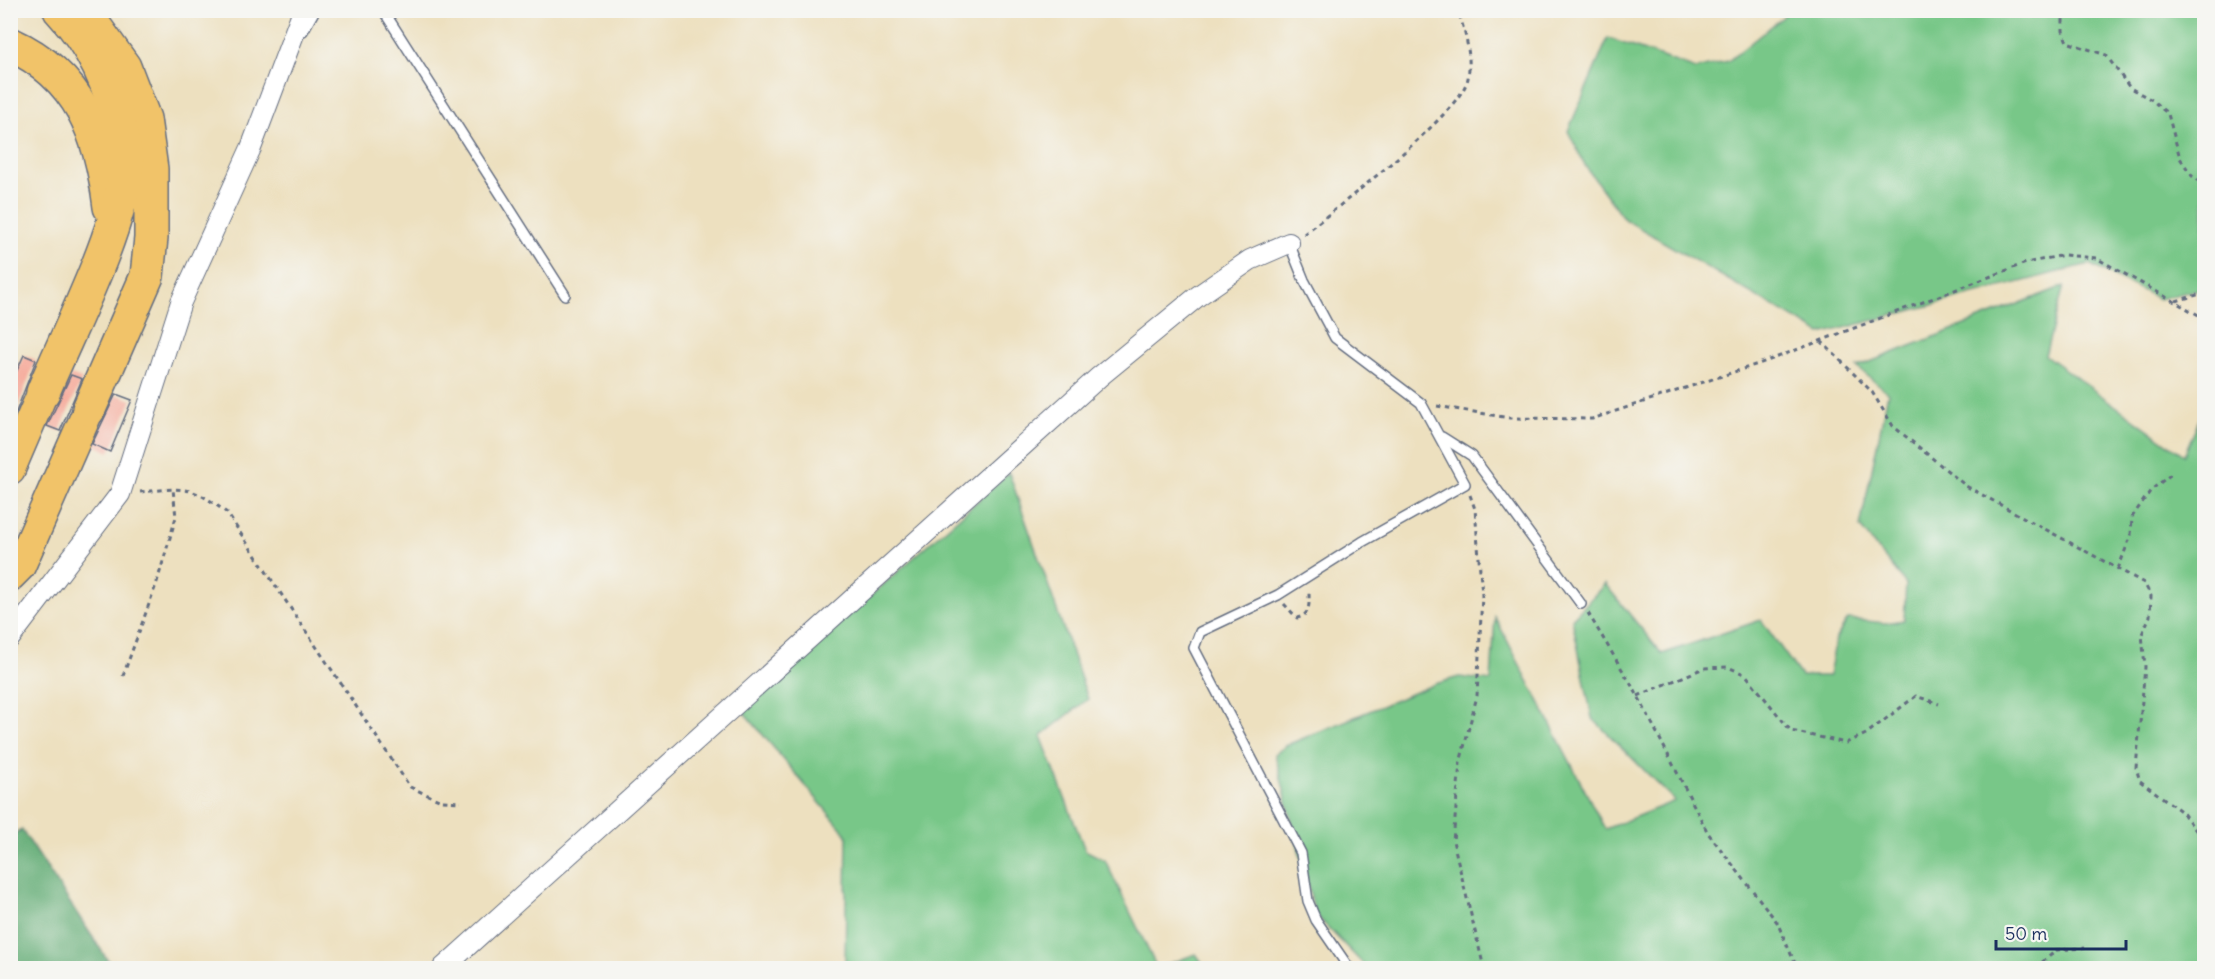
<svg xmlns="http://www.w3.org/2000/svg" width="2215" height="979" font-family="Delius,sans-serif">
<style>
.green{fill:#78c788;stroke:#4a7b73;stroke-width:1.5}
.forest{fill:#62ac74;stroke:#3e6e69;stroke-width:1.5}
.building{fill:#f59e8c}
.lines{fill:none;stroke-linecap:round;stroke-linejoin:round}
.service-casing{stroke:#646d80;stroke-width:12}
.minor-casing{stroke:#646d80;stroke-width:22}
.primary-casing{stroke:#646d80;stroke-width:33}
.motorway-casing{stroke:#646d80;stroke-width:36}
.path{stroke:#646d80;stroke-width:3;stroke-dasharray:4.5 4.5;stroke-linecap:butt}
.service{stroke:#fff;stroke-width:9}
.minor{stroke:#fff;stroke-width:20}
.primary{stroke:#f1c369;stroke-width:30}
.motorway{stroke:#f1c369;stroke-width:33}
</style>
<rect width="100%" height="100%" fill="#f6f6f2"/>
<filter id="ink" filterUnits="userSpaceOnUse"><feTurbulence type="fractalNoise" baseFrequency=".0167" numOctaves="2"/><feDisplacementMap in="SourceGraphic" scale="12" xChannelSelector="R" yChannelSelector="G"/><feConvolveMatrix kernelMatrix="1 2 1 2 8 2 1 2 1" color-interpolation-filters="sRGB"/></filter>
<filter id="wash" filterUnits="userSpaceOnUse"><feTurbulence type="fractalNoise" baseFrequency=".008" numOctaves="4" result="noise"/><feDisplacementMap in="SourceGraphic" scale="24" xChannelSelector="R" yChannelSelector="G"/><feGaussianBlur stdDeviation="1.35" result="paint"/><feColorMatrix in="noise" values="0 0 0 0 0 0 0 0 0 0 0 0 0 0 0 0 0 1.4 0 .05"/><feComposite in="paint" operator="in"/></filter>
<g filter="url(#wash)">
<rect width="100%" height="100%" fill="#ede0bf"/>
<g class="green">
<path d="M1784 11H2204V288L2159 299 2089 264 1821 334 1624 219 1586 167 1568 131 1608 38 1696 69 1728 61 1784 16Z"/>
<path d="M2064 286 2045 355 2184 455 2204 408V968H1367L1315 914 1275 754 1287 745 1435 684 1459 677 1491 681 1495 617 1605 829 1675 801 1592 718 1572 619 1605 584 1662 654 1761 620 1801 676H1829L1836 638 1848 619 1885 623 1904 620 1906 584 1860 527 1888 393 1857 367Z"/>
<path d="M1009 473 1088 699 1041 736 1085 850 1105 860 1157 968 1196 954 1206 968H845L847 835 742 710Z"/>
</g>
<path class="forest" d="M22 830 113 968H11V835Z"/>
<g id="blocks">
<g class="building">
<path d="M24 355 36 360 16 412 10 410V386Z"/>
<path d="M71 375 82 379 60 431 47 426Z"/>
<path d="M116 394 132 400 110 452 92 444Z"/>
</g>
</g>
</g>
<g filter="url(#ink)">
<use href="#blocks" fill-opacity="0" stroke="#646d80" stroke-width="1.5"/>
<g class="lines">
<g class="service-casing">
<g id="service">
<path d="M383 10 565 295"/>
<path d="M303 31 315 10"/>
<path d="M1289 243 1304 280 1335 338 1421 403 1465 484 1362 542 1278 595 1200 632 1194 648 1301 853 1308 901 1316 920 1349 968"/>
<path d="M1442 437 1472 456 1581 604"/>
</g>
</g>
<g class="minor-casing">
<g id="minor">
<path d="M10 638 120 494 181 302 251 148 303 10"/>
<path d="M443 968 1099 377 1198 296 1250 260 1289 243"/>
</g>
</g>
<g class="primary-casing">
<g id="primary">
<path d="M10 469 43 392"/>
<path d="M10 576 20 566 89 409"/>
</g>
</g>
<g class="motorway-casing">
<g id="motorway">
<path d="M83 10 124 67 144 119 151 169V238L147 276 89 409"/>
<path d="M10 44C81 76 101 135 110 207"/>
<path d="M43 392C71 325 117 238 127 166 128 158 124 148 122 139 113 90 95 47 60 10"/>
</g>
</g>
<g class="path">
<path d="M2063 10V31L2067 42 2106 55 2130 88 2152 100 2168 114 2180 158 2192 176 2204 184"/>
<path d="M1304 234C1336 208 1462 113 1468 78 1472 54 1465 33 1458 10"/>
<path d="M2176 301 2204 293"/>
<path d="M1821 341 1872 392 1893 426 1966 486 2144 583 2151 596 2150 616 2142 634 2145 667 2136 768 2140 781 2182 812 2204 841"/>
<path d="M1437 406 1510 418 1592 419 1767 361 2026 263 2064 255 2096 258 2204 318"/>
<path d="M140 492C184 488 190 484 227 513L410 787 441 801 461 802"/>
<path d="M1470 495 1475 509 1482 595 1477 696 1460 763 1453 841 1484 968"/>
<path d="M2118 569 2131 535 2132 517 2151 490 2174 472"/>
<path d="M1284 604 1297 618C1311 615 1309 604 1309 591"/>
<path d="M1588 613 1638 696 1708 833 1777 922 1797 968"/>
<path d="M123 676 157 582 176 517 173 489"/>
<path d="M1638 696 1704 668 1728 667 1746 675 1791 731 1846 743 1866 734 1916 696 1939 704"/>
<path d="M2035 968 2057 950 2085 948"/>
</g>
<use href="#service" class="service"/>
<use href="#minor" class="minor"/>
<use href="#primary" class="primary"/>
<use href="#motorway" class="motorway"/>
</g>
</g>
<rect width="2215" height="979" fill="none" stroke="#f6f6f2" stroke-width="36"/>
<path d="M1996 940v9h130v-9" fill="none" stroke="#1b2f5e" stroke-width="3"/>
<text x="2005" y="940" font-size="18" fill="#1b2f5e" stroke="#f6f6f2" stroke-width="4.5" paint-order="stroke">50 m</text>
</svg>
